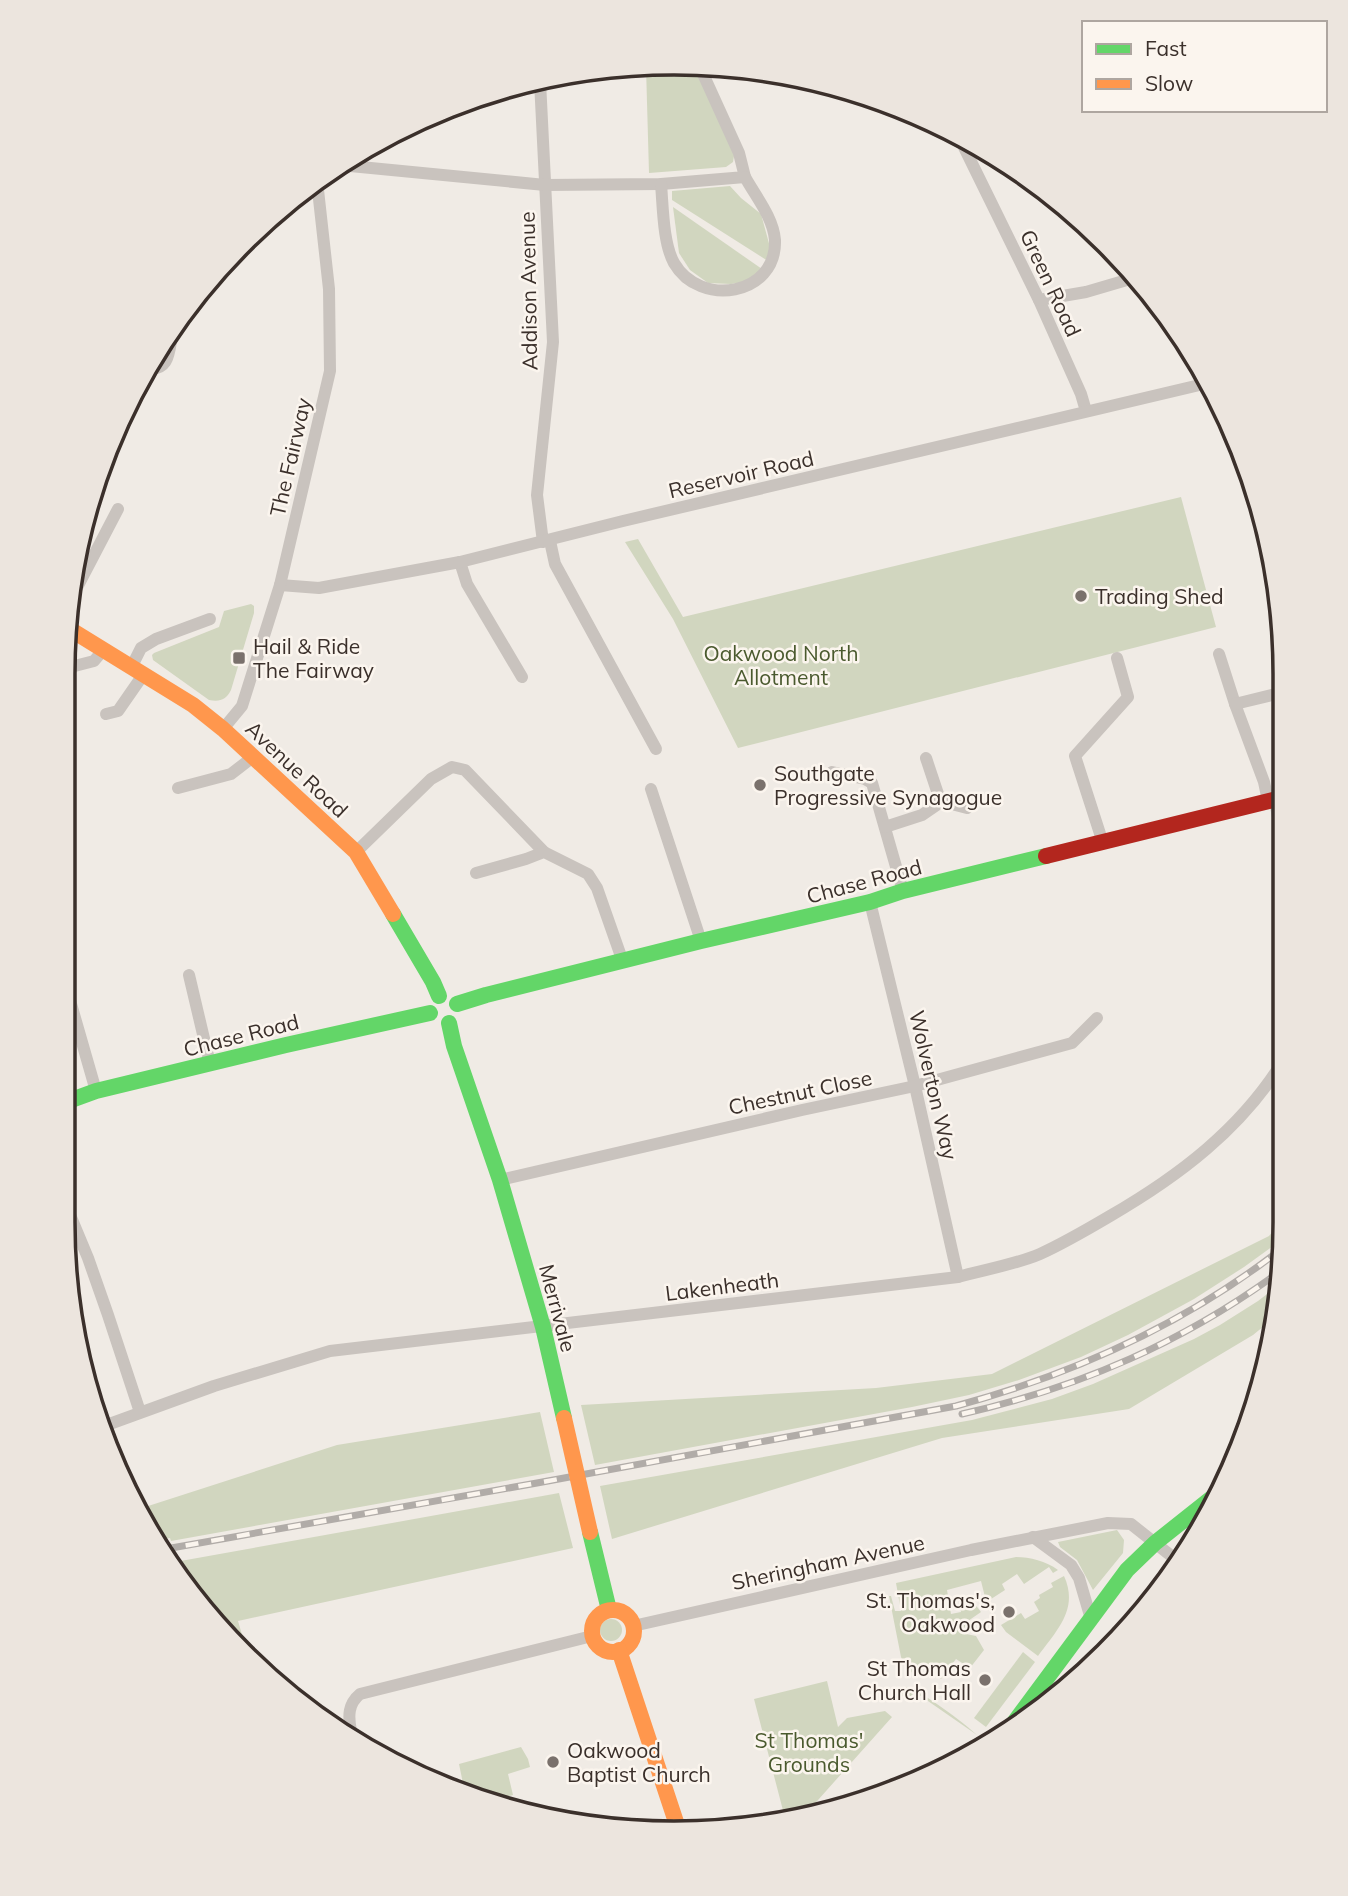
<svg xmlns="http://www.w3.org/2000/svg" width="1348" height="1896" font-family="Mulish,sans-serif">
<style>
.green{fill:#d1d6bf}
.lines{fill:none;stroke-linecap:round;stroke-linejoin:round}
.street{stroke:#c9c3be;stroke-width:12}
.fast{stroke:#63d668;stroke-width:16}
.slow{stroke:#ff974d;stroke-width:16}
.jam{stroke:#b3261e;stroke-width:16}
.rail-casing{stroke:#b1aca8;stroke-width:7}
.rail{stroke:#fbf5ee;stroke-width:4.5;stroke-dasharray:13;stroke-linecap:butt}
.slow-bridge{stroke:#ff974d;stroke-width:16}
.poi-dot{fill:#7a716c;stroke:#fbf5ee;stroke-width:2.5}
.labels{text-anchor:middle;dominant-baseline:central;stroke-width:5;stroke-linejoin:round;paint-order:stroke}
.street-label{font-size:21px;fill:#3b302b;stroke:#fbf5ee}
.poi-label{font-size:21px;fill:#3b302b;stroke:#fbf5ee;text-anchor:start}
.park-label{font-size:21px;fill:#4a5a2e;stroke:#fbf5ee}
.rim{fill:none;stroke:#3b302b;stroke-width:3.5}
</style>
<rect width="100%" height="100%" fill="#f0ebe5"/>
<g class="green">
<path d="M695 65 735 150 733 162 726 167 649 173 646 67Z"/>
<path d="M730 186 741 198 761 214 770 247 768 261 672 200V191Z"/>
<path d="M673 207 762 269 745 282 731 284 708 283 690 270 679 253Z"/>
<path d="M1181 497 1216 627 738 748 673 619 625 542 638 539 683 617Z"/>
<path d="M251 604 254 606V613L231 690C226 700 220 702 209 700L153 660 152 655 154 653 219 627 224 611Z"/>
<path d="M1283 1218 1284 1238 1244 1267 1194 1299 1128 1335 1081 1357 1019 1380 969 1395 912 1407 595 1465 581 1405 876 1388 992 1374 1269 1236Z"/>
<path d="M1280 1284 1274 1318 1253 1335 1129 1409 942 1438 612 1539 600 1486 972 1420 1052 1399 1093 1384 1194 1339 1220 1325 1258 1301Z"/>
<path d="M540 1412 554 1472 171 1541 170 1538 156 1540 142 1508 337 1445Z"/>
<path d="M559 1493 573 1548 238 1621 248 1655 173 1570 176 1569 175 1562Z"/>
<path d="M1117 1530 1124 1540 1123 1553 1093 1590 1077 1560 1060 1547 1058 1542Z"/>
<path d="M1016 1557C1030 1557 1046 1561 1058 1570L1053 1573 1049 1567 1024 1584 1017 1574 1002 1584 1005 1590 988 1601 985 1597 981 1581 947 1590 951 1614 961 1612 960 1606 974 1603 981 1612 968 1621 963 1630 966 1634 976 1636 984 1650 970 1668 956 1659 941 1679 923 1665 915 1676 904 1664 901 1657 889 1596H891L895 1611H901L896 1583Z"/>
<path d="M1064 1576C1079 1609 1057 1630 1038 1656L1006 1632 1001 1625 1021 1613 1025 1619 1039 1611 1034 1602 1040 1598 1039 1595 1053 1587 1051 1583Z"/>
<circle cx="611" cy="1630" r="11"/>
<path d="M1023 1652 1035 1662 986 1727 974 1718Z"/>
<path d="M827 1681 838 1727 847 1718 885 1711 892 1717 802 1818 786 1822 754 1699Z"/>
<path d="M906 1687C918 1688 968 1726 977 1735L915 1692 907 1700 900 1694Z"/>
<path d="M521 1747 528 1759 530 1767 508 1774 513 1795 493 1801 465 1793 459 1764Z"/>
</g>
<g class="lines">
<g class="street">
<path d="M540 81 553 342 537 495 543 542"/>
<path d="M958 135 1039 300 1081 394 1086 411"/>
<path d="M340 165 545 185 661 184 745 177 739 153 699 65"/>
<path d="M661 184C663 207 663 243 674 263 700 308 777 296 775 240 773 217 756 197 745 177"/>
<path d="M1039 300 1086 292 1137 277"/>
<path d="M146 368C169 372 169 353 172 335"/>
<path d="M550 541 555 564 656 749"/>
<path d="M460 562 467 584 522 677"/>
<path d="M280 585 319 588 460 562 623 521 1208 383"/>
<path d="M70 601 118 509"/>
<path d="M1219 654 1235 704 1264 782 1268 801"/>
<path d="M132 666 141 648 156 639 210 619"/>
<path d="M63 669 94 661 104 649"/>
<path d="M1235 704 1280 693"/>
<path d="M106 714 118 711 143 675"/>
<path d="M223 729 242 706 280 585 330 371 329 289 317 181"/>
<path d="M832 772 865 779 872 783 903 891"/>
<path d="M178 788 231 774 253 757"/>
<path d="M651 789 701 941"/>
<path d="M1275 800 1281 835"/>
<path d="M940 801 967 808"/>
<path d="M885 827 922 815 938 804 939 797 926 758"/>
<path d="M1103 843 1075 756 1128 697 1117 658"/>
<path d="M356 852 431 779 452 767 465 770 544 852"/>
<path d="M476 873 526 859 544 852 588 874 597 888 623 962"/>
<path d="M870 902 915 1086 958 1277"/>
<path d="M189 975 210 1064"/>
<path d="M63 977 69 997"/>
<path d="M63 999 69 997 96 1091"/>
<path d="M500 1180 802 1110 915 1086 1072 1043 1097 1018"/>
<path d="M63 1198 88 1258 108 1315 140 1412"/>
<path d="M104 1426 214 1386 330 1351 958 1277C983 1270 1017 1264 1040 1254 1064 1243 1088 1229 1110 1216 1179 1176 1241 1129 1283 1061"/>
<path d="M1033 1537 1071 1565 1079 1578 1091 1619"/>
<path d="M633 1626 971 1550 1108 1523 1131 1524 1179 1562"/>
<path d="M351 1731C348 1716 348 1704 360 1694L592 1636"/>
</g>
<g class="fast">
<path d="M393 914 433 982 439 996"/>
<path d="M457 1004 486 995 701 941 870 902 903 891 1046 856"/>
<path d="M449 1023 454 1046 500 1180 543 1327 564 1418"/>
<path d="M63 1103 96 1091 286 1045 430 1013"/>
<path d="M590 1532 609 1610"/>
<path d="M1013 1724 1127 1570 1155 1543 1223 1489"/>
</g>
<g class="slow">
<path d="M68 628 193 705 223 729 356 852 393 914"/>
<circle cx="613" cy="1631" r="21"/>
<path d="M619 1650 677 1825"/>
</g>
<path class="jam" d="M1046 856 1281 798"/>
<g class="rail-casing">
<g id="rail">
<path d="M962 1414C1081 1387 1184 1342 1282 1270"/>
<path d="M160 1550 537 1483 956 1406C1074 1374 1187 1323 1284 1247"/>
</g>
</g>
<use href="#rail" class="rail"/>
<path class="slow-bridge" d="M564 1418 590 1532"/>
</g>
<g class="poi-dot">
<circle cx="1081" cy="596" r="7"/>
<rect x="232" y="651" width="14" height="14" rx="3.5"/>
<circle cx="760" cy="785" r="7"/>
<circle cx="1009" cy="1612" r="7"/>
<circle cx="985" cy="1680" r="7"/>
<circle cx="553" cy="1762" r="7"/>
</g>
<g class="labels">
<g class="street-label">
<text transform="translate(1051 283) rotate(65)">Green Road</text>
<text transform="translate(528 291) rotate(-91)">Addison Avenue</text>
<text transform="translate(290 457) rotate(-77)">The Fairway</text>
<text transform="translate(741 474) rotate(-13)">Reservoir Road</text>
<text transform="translate(297 769) rotate(43)">Avenue Road</text>
<text transform="translate(864 881) rotate(-15)">Chase Road</text>
<text transform="translate(241 1035) rotate(-14)">Chase Road</text>
<text transform="translate(934 1085) rotate(77)">Wolverton Way</text>
<text transform="translate(800 1092) rotate(-12)">Chestnut Close</text>
<text transform="translate(722 1286) rotate(-7)">Lakenheath</text>
<text transform="translate(558 1308) rotate(75)">Merrivale</text>
<text transform="translate(828 1562) rotate(-12)">Sheringham Avenue</text>
</g>
<g class="poi-label">
<text x="1095" y="596">Trading Shed</text>
<text x="253" y="646">Hail &amp; Ride<tspan x="253" dy="24">The Fairway</tspan></text>
<text x="774" y="773">Southgate<tspan x="774" dy="24">Progressive Synagogue</tspan></text>
<text x="995" y="1600" text-anchor="end">St. Thomas's,<tspan x="995" dy="24">Oakwood</tspan></text>
<text x="971" y="1668" text-anchor="end">St Thomas<tspan x="971" dy="24">Church Hall</tspan></text>
<text x="567" y="1750">Oakwood<tspan x="567" dy="24">Baptist Church</tspan></text>
</g>
<g class="park-label">
<text x="781" y="653">Oakwood North<tspan x="781" dy="24">Allotment</tspan></text>
<text x="809" y="1740">St Thomas'<tspan x="809" dy="24">Grounds</tspan></text>
</g>
</g>
<path d="M0 0H1348V1896H0ZM674 75H674A599 599 0 0 1 1273 674V1222A599 599 0 0 1 674 1821H674A599 599 0 0 1 75 1222V674A599 599 0 0 1 674 75Z" fill="#ece5de" fill-rule="evenodd"/>
<path class="rim" d="M674 75H674A599 599 0 0 1 1273 674V1222A599 599 0 0 1 674 1821H674A599 599 0 0 1 75 1222V674A599 599 0 0 1 674 75Z"/>
<rect x="1082" y="21" width="245" height="91" fill="#fbf5ee" stroke="#aea6a0" stroke-width="2"/>
<rect x="1096" y="44" width="35" height="10" fill="#63d668" stroke="#aea6a0" stroke-width="2"/>
<text x="1145" y="56" font-size="21" fill="#3b302b">Fast</text>
<rect x="1096" y="79" width="35" height="10" fill="#ff974d" stroke="#aea6a0" stroke-width="2"/>
<text x="1145" y="91" font-size="21" fill="#3b302b">Slow</text>
</svg>
